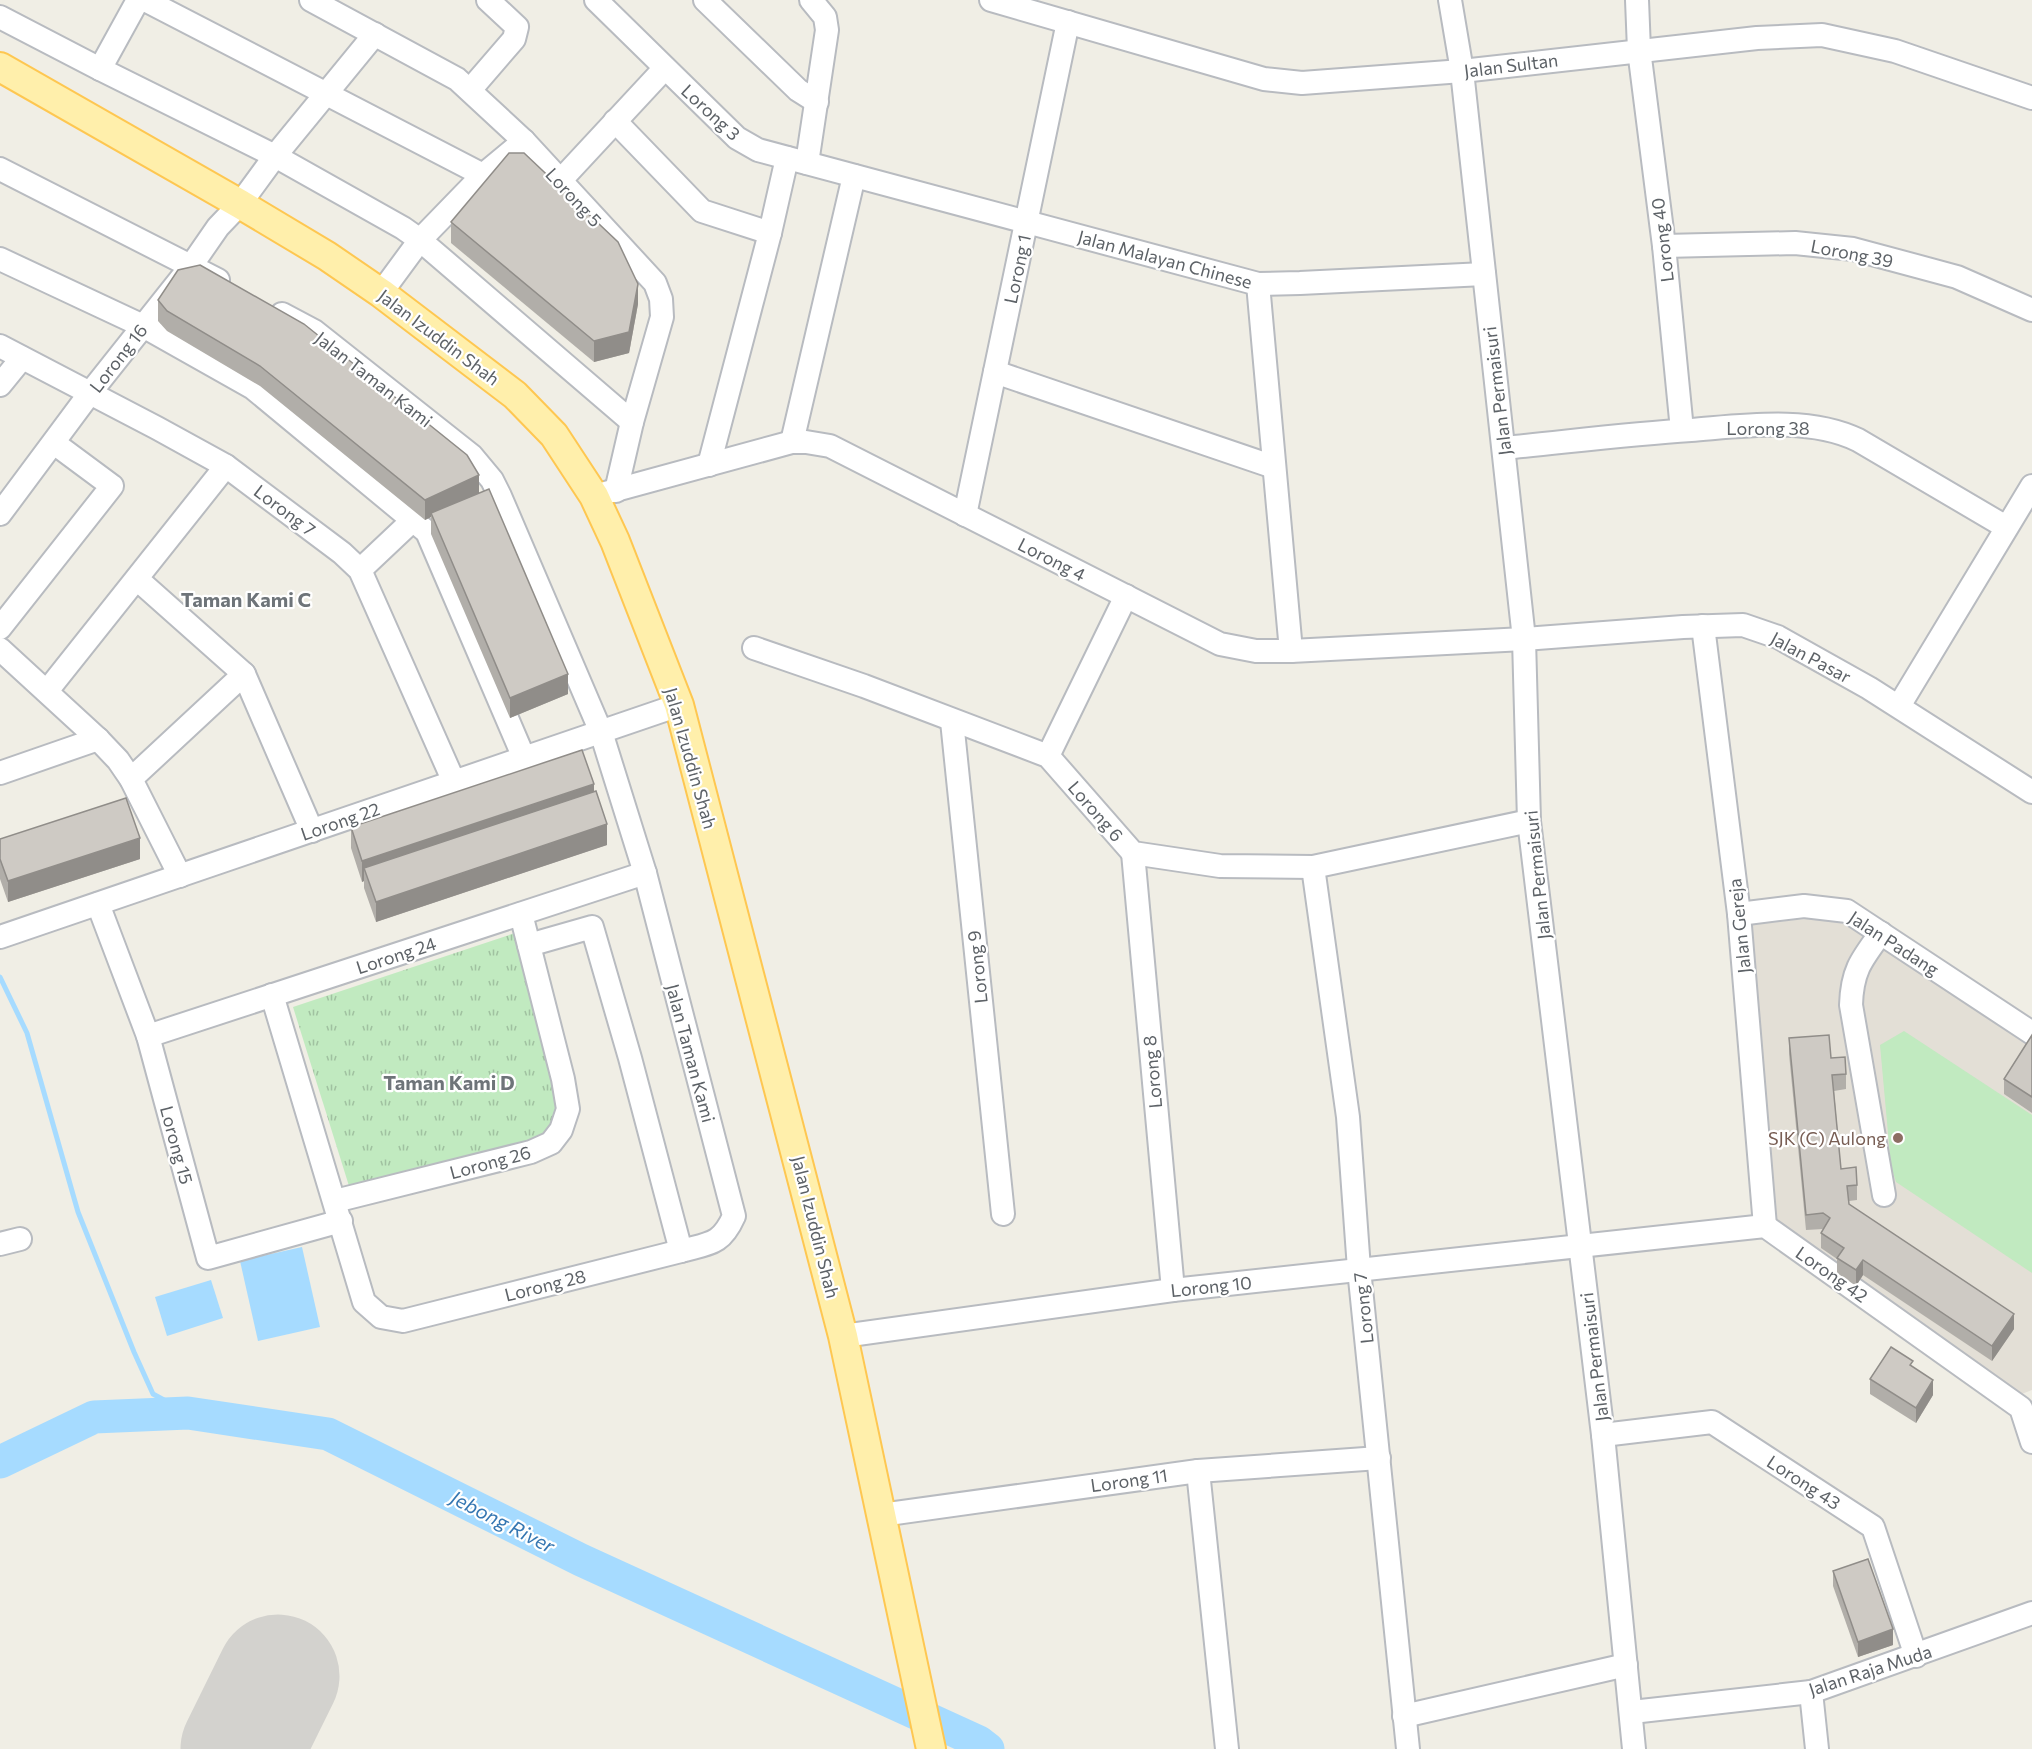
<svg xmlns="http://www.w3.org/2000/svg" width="2032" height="1749" font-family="Commissioner,sans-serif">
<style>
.education{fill:#e3dfd6}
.grass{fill:#c1eac0}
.park{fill:url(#park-tufts)}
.water{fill:#a6dbff}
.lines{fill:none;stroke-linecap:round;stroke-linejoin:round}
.stream{stroke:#a6dbff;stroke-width:5}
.river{stroke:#a6dbff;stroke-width:33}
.runway{stroke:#d3d2ce;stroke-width:123}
.minor-casing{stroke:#b8bbc0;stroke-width:26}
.major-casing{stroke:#fec751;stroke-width:32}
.minor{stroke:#fff;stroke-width:22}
.major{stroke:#ffefab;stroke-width:28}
.wall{fill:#b1aea9}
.shaded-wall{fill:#908d89}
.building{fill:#cecac4;stroke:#908d89;stroke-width:1.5}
.education-dot{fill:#8d6e63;stroke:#fff;stroke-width:2}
.labels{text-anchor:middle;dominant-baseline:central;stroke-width:4.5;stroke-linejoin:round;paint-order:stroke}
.street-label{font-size:18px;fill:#5d6267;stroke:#fff}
.education-label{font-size:18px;fill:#785e54;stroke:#fff;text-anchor:end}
.neighbourhood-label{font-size:20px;font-weight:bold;fill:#6e7479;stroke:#fff}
.water-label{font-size:20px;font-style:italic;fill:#3677b2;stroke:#fff}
</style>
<defs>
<pattern id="park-tufts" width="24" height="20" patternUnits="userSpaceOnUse" patternTransform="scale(1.5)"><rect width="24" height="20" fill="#c1eac0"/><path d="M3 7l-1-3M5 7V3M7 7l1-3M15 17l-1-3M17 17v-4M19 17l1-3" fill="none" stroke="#a0c1a0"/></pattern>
</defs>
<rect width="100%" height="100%" fill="#f0eee5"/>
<path class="education" d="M1837 916 2032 1046V1390L2019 1395 1772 1230 1746 925Z"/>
<path class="grass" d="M1904 1031 2032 1115V1273L1896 1182 1891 1166 1880 1045Z"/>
<path class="park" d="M515 933 560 1107 554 1124 542 1138 349 1186 293 1007Z"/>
<g class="water">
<path d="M302 1247 320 1327 258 1341 240 1261Z"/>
<path d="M211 1280 223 1318 167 1336 155 1297Z"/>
</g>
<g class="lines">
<path class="stream" d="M0 977 27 1033 78 1212 134 1352 153 1394 188 1413"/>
<path class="river" d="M0 1462 94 1417 188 1413 328 1434 581 1560 979 1742 988 1749"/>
<path class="runway" d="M242 1749 278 1676"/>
<g class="minor-casing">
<g id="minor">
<path d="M145 0 483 175"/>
<path d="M311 0 457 79 524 141 655 283 661 299 662 317 632 422 616 491"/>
<path d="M596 0 737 138 758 150 1258 284 1300 283 1484 274"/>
<path d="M705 0 798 90 817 102"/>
<path d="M991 0 1264 79 1302 83 1462 71 1757 38 1822 35 1895 51 2032 98"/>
<path d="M1450 0 1462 71 1524 639 1529 821 1603 1435 1634 1749"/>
<path d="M1637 0 1639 50 1664 246 1682 430"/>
<path d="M0 17 100 69 275 156 403 228 420 240 632 422"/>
<path d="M100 69 138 0"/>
<path d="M470 90 514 39 517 27 488 0"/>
<path d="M615 121 702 211 770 233"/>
<path d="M807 163 827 30 825 17 811 0"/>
<path d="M0 169 218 280"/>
<path d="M560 181 665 68"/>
<path d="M1664 246 1795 243 1853 249 1957 277 2032 310"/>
<path d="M0 259 143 326 253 388 427 532 524 758"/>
<path d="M1258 284 1291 651"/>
<path d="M381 293 420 240 483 175 524 141"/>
<path d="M0 346 157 428 226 466 342 553 360 570 454 782"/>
<path d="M995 372 1274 467"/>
<path d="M0 385 22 358"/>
<path d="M792 442 854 176"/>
<path d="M1504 448C1566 442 1628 434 1691 430 1743 426 1809 416 1858 440L2006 527"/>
<path d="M709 465 770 233 787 158"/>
<path d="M594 496 792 442H806L830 446 1220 644 1256 651H1291L1524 639 1683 627 1743 625 1778 637 1869 688 2032 792"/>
<path d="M0 514 90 393 191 266 218 227 240 204 275 156 375 34"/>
<path d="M965 515 1068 22"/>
<path d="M360 570 413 520"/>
<path d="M137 579 244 674 312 831"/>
<path d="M1703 626 1739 914 1765 1226"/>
<path d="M0 628 112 486 54 443"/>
<path d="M754 648 864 686 1048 756 1133 853 1220 866 1313 867 1529 821"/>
<path d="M0 649 98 739 118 760 131 779 180 876"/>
<path d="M47 691 226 466"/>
<path d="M1899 706 2032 486"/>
<path d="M952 721 1003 1214"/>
<path d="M1048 756 1126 596"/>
<path d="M0 773 98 739"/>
<path d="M131 779 244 674"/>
<path d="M1133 853 1173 1290"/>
<path d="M1313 867 1348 1117 1359 1269 1408 1749"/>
<path d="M98 904 148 1036 208 1258 341 1221"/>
<path d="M1739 914 1804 906 1847 911 2032 1033"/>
<path d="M1881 933C1861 960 1852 971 1851 1005L1884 1195"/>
<path d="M0 937 679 705"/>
<path d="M529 945 592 927 630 1058 681 1251"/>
<path d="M272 995 364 1302 381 1317 403 1321 681 1251C710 1243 721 1245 734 1216L645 873 601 732 500 496 492 480 472 456 314 331 282 314"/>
<path d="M148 1036 645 873"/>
<path d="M335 1201 531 1152 551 1143 561 1130 568 1109 563 1079 521 914"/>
<path d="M0 1244 20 1239"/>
<path d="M843 1336 1173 1290 1765 1226 2021 1408 2032 1442"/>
<path d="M1603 1435 1712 1422 1873 1527 1916 1656"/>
<path d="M1198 1471 1227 1749"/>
<path d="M881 1515 1198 1471 1379 1458"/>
<path d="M1811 1692 1817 1749"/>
<path d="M1632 1712 1811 1692 2032 1613"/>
<path d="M1404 1716 1626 1665"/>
</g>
</g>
<g class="major-casing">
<path id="major" d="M0 67 240 204 327 256 381 293 515 395 554 435 594 496 615 541 679 705 843 1336 931 1749"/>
</g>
<use href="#minor" class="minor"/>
<use href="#major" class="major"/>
</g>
<g class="wall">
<path d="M451 222 638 304 629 353 594 362 451 243Z"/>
<path d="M158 300 479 493 568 694 510 718 431 534V517L425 520 260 386 167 331 158 321Z"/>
<path d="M594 791 607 845 376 922 364 888V881L362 882 351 848V827Z"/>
<path d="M0 839 140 859 8 902 0 879Z"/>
<path d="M2032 1035V1113L2004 1094V1079Z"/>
<path d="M1789 1038 1831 1058 1846 1074V1089L1834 1091 1841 1169 1857 1185V1200L1849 1201V1204L2014 1329 1992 1361 1863 1275 1856 1286 1837 1273V1259L1821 1248V1233L1823 1229 1806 1230 1789 1054Z"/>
<path d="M1913 1367 1933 1395 1916 1423 1870 1394V1379Z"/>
<path d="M1833 1571 1893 1645 1858 1657 1833 1586Z"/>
</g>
<g class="shaded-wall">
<path d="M638 284V304L629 353 594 362V341Z"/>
<path d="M479 475V495L431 513V517L425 520V500Z"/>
<path d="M568 674V694L510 718V698Z"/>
<path d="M594 784V804L364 868V881L362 882V861Z"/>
<path d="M607 824V845L376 922V902Z"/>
<path d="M140 838V859L8 902V881Z"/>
<path d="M1863 1260V1275L1856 1286V1270Z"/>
<path d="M2014 1314V1329L1992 1361V1346Z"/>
<path d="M1933 1380V1395L1916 1423V1408Z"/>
<path d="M1893 1629V1645L1858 1657V1642Z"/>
</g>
<g class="building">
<path d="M509 153H524L618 242 638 284 629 332 594 341 451 222Z"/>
<path d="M200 265 304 324 467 455 479 475 425 500 260 366 167 311 158 300 178 270Z"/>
<path d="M489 489 568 674 510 698 431 513Z"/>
<path d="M582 750 594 784 362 861 351 827Z"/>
<path d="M596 791 607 824 376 902 364 868Z"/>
<path d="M126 798 140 838 8 881 0 859V839Z"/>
<path d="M1829 1035 1831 1058 1845 1057 1846 1074 1832 1075 1841 1169 1856 1167 1857 1185 1847 1186 1849 1204 2014 1314 1992 1346 1863 1260 1856 1270 1837 1258 1844 1248 1821 1233 1830 1218 1823 1213 1806 1215 1789 1038Z"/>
<path d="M2032 1035V1097L2004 1079Z"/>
<path d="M1891 1347 1913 1361 1910 1365 1933 1380 1916 1408 1870 1379Z"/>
<path d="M1868 1559 1893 1629 1858 1642 1833 1571Z"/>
</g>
<circle class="education-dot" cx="1898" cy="1138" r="6"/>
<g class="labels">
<g class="street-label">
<text transform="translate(1511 65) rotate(-7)">Jalan Sultan</text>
<text transform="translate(711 112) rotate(43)">Lorong 3</text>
<text transform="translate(574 197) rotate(47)">Lorong 5</text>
<text transform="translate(1662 240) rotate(-97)">Lorong 40</text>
<text transform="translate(1852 253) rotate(11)">Lorong 39</text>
<text transform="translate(1165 259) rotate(15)">Jalan Malayan Chinese</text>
<text transform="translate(1017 269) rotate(-78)">Lorong 1</text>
<text transform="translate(439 337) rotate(37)">Jalan Izuddin Shah</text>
<text transform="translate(118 358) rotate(-52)">Lorong 16</text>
<text transform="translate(374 379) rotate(38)">Jalan Taman Kami</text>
<text transform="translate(1497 391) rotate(-97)">Jalan Permaisuri</text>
<text x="1768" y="428">Lorong 38</text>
<text transform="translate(285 510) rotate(37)">Lorong 7</text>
<text transform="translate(1052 559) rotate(27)">Lorong 4</text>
<text transform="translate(1811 657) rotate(28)">Jalan Pasar</text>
<text transform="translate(691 758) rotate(74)">Jalan Izuddin Shah</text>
<text transform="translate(1096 811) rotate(49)">Lorong 6</text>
<text transform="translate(340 821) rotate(-19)">Lorong 22</text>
<text transform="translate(1537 875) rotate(-96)">Jalan Permaisuri</text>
<text transform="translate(1739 926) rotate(-96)">Jalan Gereja</text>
<text transform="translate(1894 943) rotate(33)">Jalan Padang</text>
<text transform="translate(396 955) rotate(-18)">Lorong 24</text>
<text transform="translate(977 967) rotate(-96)">Lorong 9</text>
<text transform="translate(691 1053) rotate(75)">Jalan Taman Kami</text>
<text transform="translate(1152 1072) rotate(-95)">Lorong 8</text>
<text transform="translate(177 1145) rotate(75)">Lorong 15</text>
<text transform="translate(490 1162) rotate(-15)">Lorong 26</text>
<text transform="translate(816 1227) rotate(76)">Jalan Izuddin Shah</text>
<text transform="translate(1832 1274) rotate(35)">Lorong 42</text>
<text transform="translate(545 1285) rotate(-14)">Lorong 28</text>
<text transform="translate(1211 1286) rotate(-6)">Lorong 10</text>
<text transform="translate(1363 1308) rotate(-96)">Lorong 7</text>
<text transform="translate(1594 1357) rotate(-97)">Jalan Permaisuri</text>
<text transform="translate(1129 1480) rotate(-8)">Lorong 11</text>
<text transform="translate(1804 1482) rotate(33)">Lorong 43</text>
<text transform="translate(1870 1670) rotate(-18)">Jalan Raja Muda</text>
</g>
<g class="education-label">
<text x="1886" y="1138">SJK (C) Aulong</text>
</g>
<g class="neighbourhood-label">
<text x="246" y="599">Taman Kami C</text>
<text x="449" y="1082">Taman Kami D</text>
</g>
<g class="water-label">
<text transform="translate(503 1521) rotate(27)">Jebong River</text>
</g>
</g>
</svg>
